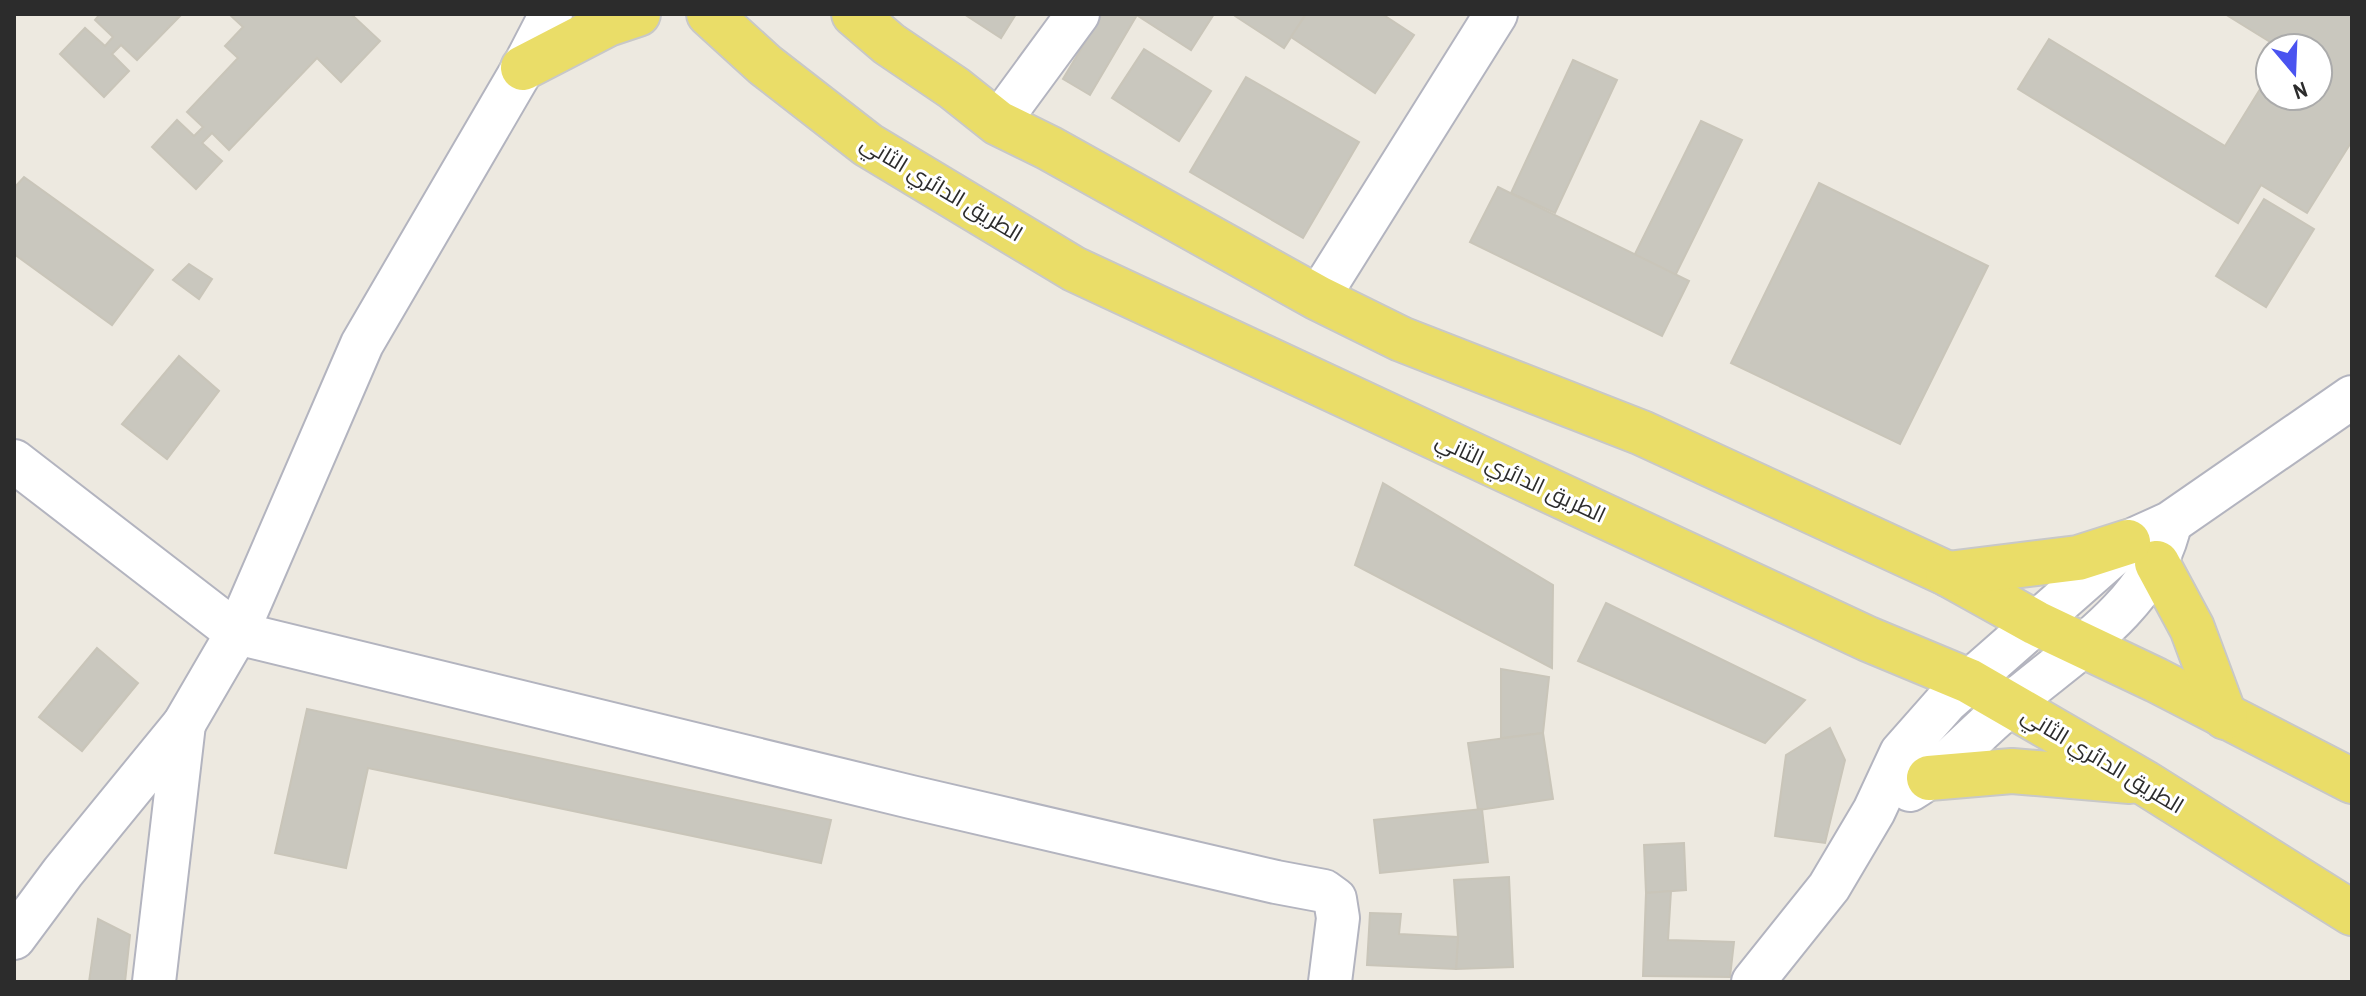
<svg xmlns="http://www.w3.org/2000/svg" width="2366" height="996" font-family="'Archivo Narrow',Cairo,sans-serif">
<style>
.building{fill:#c9c7be;stroke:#c9c5b9;stroke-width:2}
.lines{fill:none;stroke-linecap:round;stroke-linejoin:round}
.minor-casing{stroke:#b3b4bf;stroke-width:46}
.primary-casing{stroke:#c8c8c8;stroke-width:48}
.minor{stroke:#fff;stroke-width:42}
.primary{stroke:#eadd68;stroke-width:44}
.labels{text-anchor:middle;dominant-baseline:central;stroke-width:6;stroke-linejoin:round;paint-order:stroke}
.street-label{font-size:22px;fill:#2c2c2c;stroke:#fff}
</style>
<rect width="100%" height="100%" fill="#ede9e0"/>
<g class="building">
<path d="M100 14H182L137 60 121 45 112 54 129 71 104 97 60 54 85 28 105 46 113 37 95 20Z"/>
<path d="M229 14H351L380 41 341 82 317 58 229 150 212 133 202 143 222 161 196 189 152 147 177 120 194 136 203 127 187 112 238 58 225 46 243 27Z"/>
<path d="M964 14H1016L1001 38Z"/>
<path d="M1102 14 1137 15 1090 95 1063 79Z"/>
<path d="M1135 14H1214L1191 50Z"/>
<path d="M1236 14H1306L1284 48 1235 16Z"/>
<path d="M1306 14H1382L1414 35 1375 93 1291 37Z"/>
<path d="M2225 14H2352V141L2307 213 2261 185 2238 223 2018 89 2049 39 2225 146 2270 73V96H2318V48H2280Z"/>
<path d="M1144 49 1211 91 1179 141 1112 98Z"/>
<path d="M1573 60 1617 80 1555 213 1511 193Z"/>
<path d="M1246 77 1359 142 1303 238 1190 172Z"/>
<path d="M1701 121 1742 140 1672 282 1631 262Z"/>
<path d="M24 177 153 270 112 325 14 254V188Z"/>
<path d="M1819 183 1988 266 1900 444 1731 363Z"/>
<path d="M1498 187 1689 281 1662 336 1470 242Z"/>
<path d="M2264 199 2314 229 2266 307 2216 276Z"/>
<path d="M189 264 212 279 199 299 173 280Z"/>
<path d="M179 356 219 391 167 459 122 424Z"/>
<path d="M1383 483 1553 585 1552 668 1355 565Z"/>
<path d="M1606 603 1805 700 1765 743 1578 661Z"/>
<path d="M97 648 138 683 82 751 39 717Z"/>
<path d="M1501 669 1549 677 1543 733 1501 738Z"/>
<path d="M307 709 831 820 821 863 368 768 346 868 275 853Z"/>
<path d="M1830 728 1845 760 1825 843 1775 836 1786 755Z"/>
<path d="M1543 733 1553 799 1478 810 1468 743Z"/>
<path d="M1482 809 1488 862 1380 873 1374 820Z"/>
<path d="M1684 843 1686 890 1646 893 1644 845Z"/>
<path d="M1509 877 1513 967 1456 969 1458 937 1454 880Z"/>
<path d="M1671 891 1668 940 1734 942 1730 977 1643 976 1646 893Z"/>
<path d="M1370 913 1401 914 1399 934 1458 937 1456 969 1367 965Z"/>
<path d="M98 919 130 935 125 982H89Z"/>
</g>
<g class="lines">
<g class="minor-casing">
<g id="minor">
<path d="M998 123 1078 14"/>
<path d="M1318 298 1496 14"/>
<path d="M14 461 237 633 911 797 1276 882 1324 891 1335 899 1338 918 1330 982"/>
<path d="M1910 790C1945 769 1973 736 2004 710 2062 658 2146 612 2168 532"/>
<path d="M14 938 63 872 184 724 237 633 362 344 523 68 551 14"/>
<path d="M154 982 184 724"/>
<path d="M1753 982 1829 887 1874 811 1901 753 1946 702 2128 542 2170 523 2352 397"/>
</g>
</g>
<g class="primary-casing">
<g id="primary">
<path d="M709 14 765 65 868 145 1074 269 1868 639 1969 681 2145 783 2352 913"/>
<path d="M854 14 889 44 954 88 998 123 1049 148 1318 298 1401 339 1642 433 1948 574 2036 623 2156 680 2352 781"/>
<path d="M523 68 608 24 638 14"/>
<path d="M2157 563 2192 628 2225 717"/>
<path d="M1948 574 2078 558 2128 542"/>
<path d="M1929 778 2012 771 2130 781"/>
</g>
</g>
<use href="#minor" class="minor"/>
<use href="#primary" class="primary"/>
</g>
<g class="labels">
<g class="street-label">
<text transform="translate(942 188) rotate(31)">الطريق الدائري الثاني</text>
<text transform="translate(1521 477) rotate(25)">الطريق الدائري الثاني</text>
<text transform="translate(2103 760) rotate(31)">الطريق الدائري الثاني</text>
</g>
</g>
<rect width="2366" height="996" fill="none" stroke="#2c2c2c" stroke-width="32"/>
<g transform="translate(2294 72) rotate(161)"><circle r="38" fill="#ffffff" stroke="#ababab" stroke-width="2"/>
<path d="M0-6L14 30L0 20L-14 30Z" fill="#4a53f0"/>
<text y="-12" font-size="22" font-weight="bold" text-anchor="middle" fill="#2c2c2c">N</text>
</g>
</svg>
